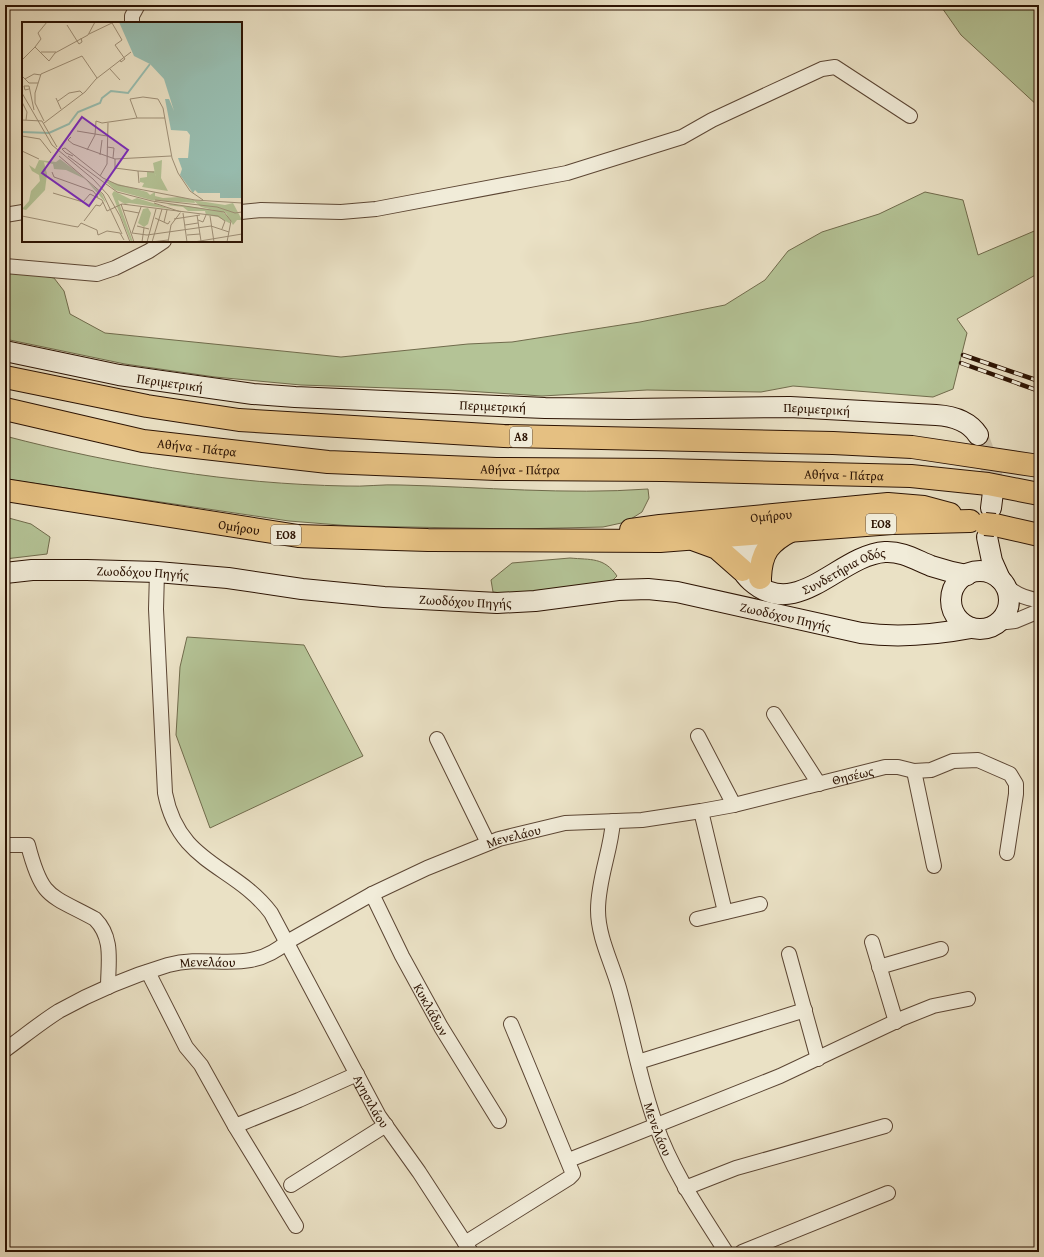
<svg xmlns="http://www.w3.org/2000/svg" width="1044" height="1257" viewBox="0 0 1044 1257" font-family="'Gentium Book Plus',serif">
<style>
.green{fill:#b4c396;stroke:#706b4c}
.lines{fill:none;stroke-linecap:round;stroke-linejoin:round}
.secondary-tunnel{stroke:#cec2a8;stroke-width:20;stroke-dasharray:20 10;stroke-linecap:butt}
.street-casing{stroke:#5c4634;stroke-width:16}
.secondary-casing{stroke:#2c1303;stroke-width:22}
.primary-casing{stroke:#2c1303;stroke-width:24}
.highway-casing{stroke:#2c1303;stroke-width:24}
.street{stroke:#f1ecd9;stroke-width:14}
.secondary{stroke:#f1ecd9;stroke-width:20}
.primary{stroke:#e5c082;stroke-width:22}
.highway{stroke:#e5c082;stroke-width:22}
.rail-casing{stroke:#2c1303;stroke-width:4.5}
.rail{stroke:#f1ecd9;stroke-width:3;stroke-dasharray:9;stroke-linecap:butt}
.primary-bridge-casing{stroke:#2c1303;stroke-width:24;stroke-linecap:butt}
.primary-bridge{stroke:#e5c082;stroke-width:22}
.labels{text-anchor:middle;stroke-width:3.5;stroke-linejoin:round;paint-order:stroke}
.shield{fill:#f1ecd9;stroke:#675443;stroke-width:1}
.shield-label{font-size:12px;font-weight:bold;fill:#2c1303}
.street-label{font-size:13px;fill:#2c1303;stroke:#f1ecd9}
.inset-river{fill:none;stroke:#98beb1;stroke-width:2}
.inset-road{fill:none;stroke:#9e8f77;stroke-width:1}
.view{fill:#7b2cbf;fill-opacity:0.15;stroke:#7b2cbf;stroke-width:2}
.inset-edge{fill:none;stroke:#2c1303;stroke-width:2}
</style>
<rect width="100%" height="100%" fill="#eae1c5"/>
<filter id="stains"><feTurbulence type="fractalNoise" baseFrequency=".005" numOctaves="4"/><feColorMatrix values="0 0 0 0 .2 0 0 0 0 .09 0 0 0 0 .02 0 0 0 .5 -.17"/></filter>
<radialGradient id="worn" r=".72"><stop offset=".6" stop-color="#630" stop-opacity="0"/><stop offset="1" stop-color="#630" stop-opacity=".3"/></radialGradient>
<g class="green">
<polygon points="940,5 1039,5 1039,107 961,35"/>
<polygon points="925,192 963,200 978,255 1039,229 1039,273 957,319 967,333 953,389 933,397 793,386 761,392 647,390 542,396 451,390 301,385 215,377 125,364 5,339 5,269 54,278 64,291 70,314 105,333 341,357 468,344 512,342 640,322 725,305 765,280 788,251 822,232 879,214"/>
<path d="M5 436C116 465 231 484 346 486 364 487 382 484 401 485 483 487 566 495 648 489L649 498 642 512 626 522 603 527 517 529 352 526 289 521 5 479Z"/>
<polygon points="5,517 31,524 50,537 47,554 5,559"/>
<path d="M570 558C591 560 604 557 617 576L610 583 520 595 493 592 491 580 512 563Z"/>
<polygon points="187,637 304,645 363,756 210,828 176,735 180,667"/>
</g>
<g class="lines">
<polyline class="secondary-tunnel" points="978,435 992,472 993,492"/>
<g class="street-casing">
<g id="street">
<polyline points="132,23 132,16 138,5"/>
<polyline points="241,212 261,210 341,212 376,209 567,173 682,137 712,120 822,69 835,67 910,116"/>
<polyline points="5,215 23,212"/>
<polyline points="5,266 97,274 115,268 149,251 164,241"/>
<path id="s1" d="M157 572 156 609 165 793C179 865 234 864 271 913L379 1116 419 1172 471 1252"/>
<path d="M1005 585C1015 594 1025 599 1039 600"/>
<polyline points="998,623 1015,621 1039,611"/>
<polyline points="774,714 819,784"/>
<polyline points="698,736 734,805"/>
<polyline points="437,739 488,843"/>
<polyline points="914,771 934,866"/>
<polyline points="701,811 725,912"/>
<path id="s2" d="M613 821C611 851 598 879 598 910 598 937 612 963 619 988 632 1034 640 1081 656 1125 672 1171 700 1211 726 1252"/>
<path d="M5 845H28C42 899 49 894 95 919 114 938 108 963 108 987"/>
<path id="s3" d="M372 894 402 956 441 1027 499 1121"/>
<polyline points="697,919 760,904"/>
<polyline points="872,942 896,1022"/>
<polyline points="789,954 818,1059"/>
<polyline points="879,967 941,949"/>
<polyline points="148,972 186,1047 201,1065 235,1126 299,1100 357,1074"/>
<path id="s4" d="M5 1050C23 1037 40 1023 59 1011 93 992 131 976 168 965 212 953 248 976 287 942L372 894 427 868 499 839 565 823 642 820 701 811 734 805 885 767H898L914 771 931 770 953 761 978 760 1010 774 1016 784V794L1007 853"/>
<polyline points="638,1062 805,1010"/>
<polyline points="235,1126 296,1226"/>
<polyline points="569,1160 780,1076 903,1018 933,1006 968,999"/>
<polyline points="291,1185 386,1125"/>
<polyline points="685,1188 736,1168 885,1126"/>
<polyline points="465,1243 569,1178 573,1174 511,1024"/>
<polyline points="742,1252 888,1193"/>
</g>
</g>
<g class="secondary-casing">
<g id="secondary">
<path id="s5" d="M5 351 119 375 253 394 295 397 545 408 629 409 790 407 936 415C952 416 969 421 978 435"/>
<polyline points="991,508 993,492"/>
<polyline points="751,518 753,556 761,581"/>
<path id="s6" d="M739 519C735 542 732 564 751 581 797 622 839 555 885 552 902 551 916 560 931 566 943 570 955 573 967 575"/>
<polyline points="987,537 992,561 1000,579"/>
<circle cx="980" cy="600" r="29"/>
<path id="s7" d="M5 573 32 570H87L157 572 228 578 302 589 384 597 497 603 535 601 618 590 648 589 677 592 861 633C898 638 934 635 971 628"/>
</g>
</g>
<g class="primary-casing">
<g id="primary">
<path id="s8" d="M5 490 298 536 428 540 660 541 892 523 970 521"/>
<polyline points="995,525 1039,535"/>
<path id="s9" d="M631 530 660 526 888 504 924 507 950 514"/>
<polyline points="695,540 717,548 742,570"/>
<path d="M760 578C761 552 769 542 792 530"/>
</g>
</g>
<g class="highway-casing">
<g id="highway">
<polyline points="5,377 147,406 239,420 504,436 833,443 912,447 1039,466"/>
<path id="s10" d="M5 409 143 441 328 462 496 469 663 470 911 476 988 484 1039 494"/>
</g>
</g>
<use href="#street" class="street"/>
<use href="#secondary" class="secondary"/>
<use href="#primary" class="primary"/>
<use href="#highway" class="highway"/>
<g class="rail-casing">
<g id="rail">
<polyline points="963,355 1039,381"/>
<polyline points="961,363 1039,391"/>
</g>
</g>
<use href="#rail" class="rail"/>
<g class="primary-bridge-casing">
<polyline id="primary-bridge" points="985,524 995,525"/>
</g>
<use href="#primary-bridge" class="primary-bridge"/>
</g>
<g class="labels">
<g class="shield">
<rect x="510" y="427" width="22" height="20" rx="3"/>
<rect x="866" y="514" width="30" height="20" rx="3"/>
<rect x="271" y="525" width="30" height="20" rx="3"/>
</g>
<g class="shield-label">
<text x="521" y="441">Α8</text>
<text x="881" y="528">ΕΟ8</text>
<text x="286" y="539">ΕΟ8</text>
</g>
<g class="street-label">
<text dy="5" stroke="none"><textPath href="#s5" startOffset="168">Περιμετρική</textPath></text>
<text dy="5" stroke="none"><textPath href="#s5" startOffset="492">Περιμετρική</textPath></text>
<text dy="5" stroke="none"><textPath href="#s5" startOffset="816">Περιμετρική</textPath></text>
<text dy="5" stroke="none"><textPath href="#s10" startOffset="196">Αθήνα - Πάτρα</textPath></text>
<text dy="5" stroke="none"><textPath href="#s10" startOffset="520">Αθήνα - Πάτρα</textPath></text>
<text dy="5" stroke="none"><textPath href="#s10" startOffset="844">Αθήνα - Πάτρα</textPath></text>
<text dy="5" stroke="none"><textPath href="#s9" startOffset="141">Ομήρου</textPath></text>
<text dy="5" stroke="none"><textPath href="#s8" startOffset="237">Ομήρου</textPath></text>
<text dy="5" stroke="none"><textPath href="#s7" startOffset="138">Ζωοδόχου Πηγής</textPath></text>
<text dy="5" stroke="none"><textPath href="#s6" startOffset="168">Συνδετήρια Οδός</textPath></text>
<text dy="5" stroke="none"><textPath href="#s7" startOffset="462">Ζωοδόχου Πηγής</textPath></text>
<text dy="5" stroke="none"><textPath href="#s7" startOffset="786">Ζωοδόχου Πηγής</textPath></text>
<text dy="5" stroke="none"><textPath href="#s4" startOffset="906">Θησέως</textPath></text>
<text dy="5" stroke="none"><textPath href="#s4" startOffset="560">Μενελάου</textPath></text>
<text dy="5" stroke="none"><textPath href="#s4" startOffset="225">Μενελάου</textPath></text>
<text dy="5" stroke="none"><textPath href="#s3" startOffset="130">Κυκλάδων</textPath></text>
<text dy="5" stroke="none"><textPath href="#s1" startOffset="599">Αγησιλάου</textPath></text>
<text dy="5" stroke="none"><textPath href="#s2" startOffset="318">Μενελάου</textPath></text>
</g>
</g>
<g transform="translate(22 22)">
<rect width="220" height="220" fill="#eae1c5"/>
<path d="M38 137 50 146 80 172 84 181 63 157 44 148 32 147 31 142 22 140 25 152 23 168 4 188 0 187 7 179 9 169 18 159 17 153 10 149 7 143 13 147 17 138 34 140ZM134 149 133 153 139 156 146 169 120 165 122 161 118 160V156L125 155V150ZM82 158 125 170 128 173 133 170V174L141 176 158 175 172 178 173 181 129 178 93 168ZM92 169 110 178 115 176 149 187 107 181 103 182 96 178 111 220H109L90 172ZM149 182 199 189 207 195 209 202 196 195 184 193 183 189H166L161 185 145 183ZM121 187 126 186 129 191 126 202 122 205 116 201Z" fill="#b4c396"/>
<path d="M140 138 139 156 134 157 131 141ZM171 178 203 183 211 181 220 198H215L211 203 204 191 179 185Z" fill="#b4c396"/>
<path d="M97 0H220V176H198V171H176L173 168 171 171 158 153 160 147 156 136H166L168 113 165 109 149 108 143 77H147L152 89 142 57 128 42 112 34Z" fill="#98beb1"/>
<path class="inset-river" d="M0 110 27 111 47 102 56 90 78 81 80 76 89 69 106 71 128 42"/>
<path class="inset-road" d="M90 1 100 18 93 23 103 37 99 40 98 38M45 3 57 22 60 20 59 16M67 12 92 0M13 25 19 17 16 11 25 0M19 30H34M0 38 13 25 27 39 33 31 66 13 73 0M88 47 98 58M0 54 7 61H16M3 57 12 52 19 53M7 67 3 68 2 64H7L12 88M0 71 30 123 71 157 86 173 98 194 108 220M34 76 39 87M36 79 47 71 58 69 61 72M0 80 5 90 4 98M115 96 108 77 121 75 136 77 141 86 150 136 156 151 168 169 181 178M0 98 20 99 35 125M22 99 13 81V71L19 52 60 34 75 56M22 101 63 70 74 57 109 30M55 109 85 114M0 114 18 117 29 131M49 115 46 118 51 122 93 137 149 134M85 125 92 126 91 136M43 126 81 156 96 163 173 178 220 181M43 126 40 127 44 131 51 134M65 128 73 113 74 99 80 101 115 96H143M0 129 17 137M78 133 80 118M37 134 81 172 100 212M46 134 95 170 130 179 202 190 209 199 205 220M93 137V146L116 149 117 161M116 149 132 150M30 150 32 155 71 169 76 175M78 154 85 142 86 101M31 171 61 180 68 172 80 178 85 189 100 182 196 194 203 199 200 207M133 178 195 185 213 191 220 190M132 181 159 190M99 182 112 220M119 185 110 211 125 213 189 204 207 210M101 188 117 191M161 191 165 220M175 193 179 219M0 194 50 204 56 205 59 201 75 208 76 213 85 209 98 211 102 218M188 194 192 220M133 196 146 202 148 199M152 197 178 193M176 198 181 200 184 193M62 199 74 183 78 184 81 180M142 200 145 188M163 203 176 201M115 204 127 207M165 213 178 212M120 220 122 206M125 220 134 187M129 220 146 218M130 220 140 187M146 220 149 203 158 191M172 220 220 212"/>
<path class="view" d="M60 95 106 128 67 184 20 151Z"/>
<rect width="220" height="220" class="inset-edge"/>
</g>
<rect width="1044" height="1257" fill="none" stroke="#eae1c5" stroke-width="20"/>
<rect x="6" y="6" width="1032" height="1245" fill="none" stroke="#2c1303" stroke-width="2"/>
<rect x="10" y="10" width="1024" height="1237" fill="none" stroke="#2c1303"/>
<rect width="100%" height="100%" filter="url(#stains)"/>
<rect width="100%" height="100%" fill="url(#worn)"/>
</svg>
